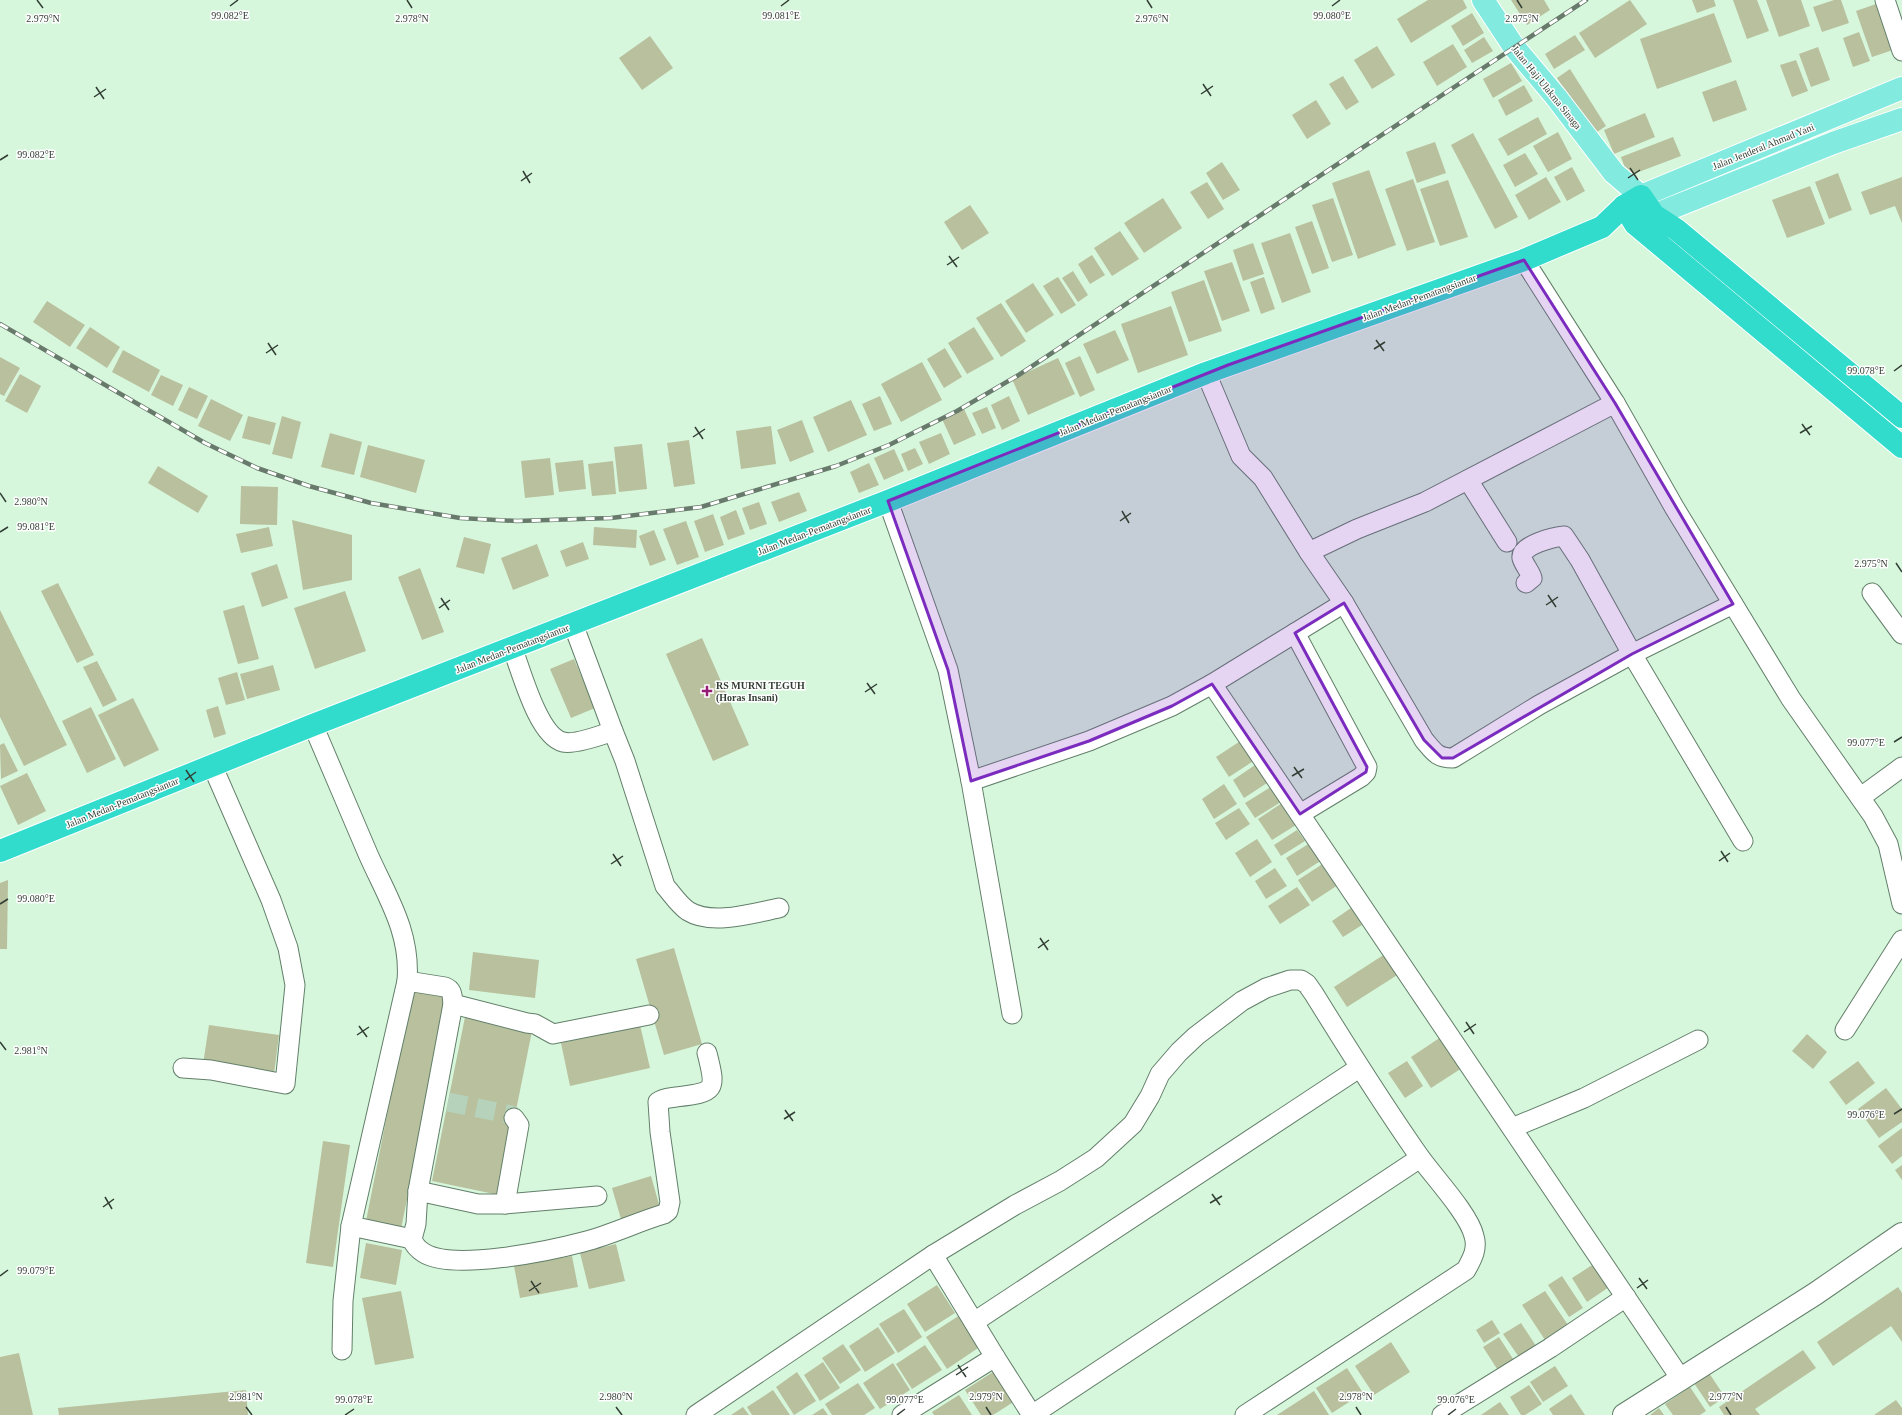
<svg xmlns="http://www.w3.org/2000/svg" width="1902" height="1415" viewBox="0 0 1902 1415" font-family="'Times New Roman',serif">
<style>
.building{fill:#b8c09d}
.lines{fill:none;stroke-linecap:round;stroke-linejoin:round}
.street-tunnel{stroke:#b6d2bb;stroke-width:19;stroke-dasharray:19 10;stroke-linecap:butt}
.street-casing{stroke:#627f69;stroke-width:21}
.secondary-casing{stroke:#627f69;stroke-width:24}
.primary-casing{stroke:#fff;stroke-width:24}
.highway-casing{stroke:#fff;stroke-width:24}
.street{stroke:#fff;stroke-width:19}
.secondary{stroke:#fff;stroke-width:22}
.primary{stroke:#83eae0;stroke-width:22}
.highway{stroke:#31dccc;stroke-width:22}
.rail-casing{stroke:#687a6b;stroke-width:4.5}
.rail{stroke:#fff;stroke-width:3;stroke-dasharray:9;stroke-linecap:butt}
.marked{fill:#7b2cbf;fill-opacity:0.2;stroke:#7b2cbf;stroke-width:3;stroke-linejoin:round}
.ticks{fill:none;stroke:#323e34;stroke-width:1.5}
.poi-dot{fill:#961b75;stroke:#fff;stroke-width:1.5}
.labels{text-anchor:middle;stroke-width:3;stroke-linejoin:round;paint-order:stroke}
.street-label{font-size:10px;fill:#323e34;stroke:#fff}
.poi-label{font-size:10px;font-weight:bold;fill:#323e34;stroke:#fff;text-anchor:start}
.ticks-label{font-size:10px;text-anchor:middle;fill:#323e34;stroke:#fff;stroke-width:3;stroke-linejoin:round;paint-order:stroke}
</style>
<rect width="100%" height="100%" fill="#d7f7dd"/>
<g class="building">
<polygon points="1428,0 1463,0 1467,8 1411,43 1397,19"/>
<polygon points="1511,0 1544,0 1550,10 1527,25"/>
<polygon points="1630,0 1647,24 1595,58 1579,33"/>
<polygon points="1692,0 1714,0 1716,6 1697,13"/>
<polygon points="1733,0 1757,0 1769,31 1747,39"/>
<polygon points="1766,0 1801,0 1810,26 1779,37"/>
<polygon points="1834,0 1841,0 1849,23 1822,32 1813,7"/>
<polygon points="1876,4 1893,50 1872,57 1856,11"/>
<polygon points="1472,13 1484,33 1463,46 1451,26"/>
<polygon points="1714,13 1732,62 1657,89 1640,39"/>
<polygon points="1859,32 1870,61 1853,67 1843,38"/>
<polygon points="1575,35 1585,50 1554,69 1545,54"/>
<polygon points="650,36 673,68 642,90 619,58"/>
<polygon points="1484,37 1493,51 1472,63 1464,50"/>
<polygon points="1453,44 1467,67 1437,86 1423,62"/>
<polygon points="1377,46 1395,75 1372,89 1354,60"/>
<polygon points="1818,47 1830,80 1811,87 1799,54"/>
<polygon points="1796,60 1808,91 1792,97 1780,65"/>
<polygon points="1511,63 1522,81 1493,98 1483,79"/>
<polygon points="1570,69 1606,126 1594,134 1557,78"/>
<polygon points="1343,76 1359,102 1346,110 1329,84"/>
<polygon points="1736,80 1747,110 1713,122 1702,92"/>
<polygon points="1524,85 1533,101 1506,116 1498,100"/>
<polygon points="1316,100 1331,124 1307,139 1292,115"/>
<polygon points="1645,113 1655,137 1614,154 1604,130"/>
<polygon points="1538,117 1547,134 1508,156 1498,139"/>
<polygon points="1558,132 1572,159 1548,172 1533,146"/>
<polygon points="1473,133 1518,217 1495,229 1451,145"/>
<polygon points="1673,137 1681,156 1628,176 1621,157"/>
<polygon points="1435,142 1446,173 1417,183 1406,152"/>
<polygon points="1525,153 1538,174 1515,187 1503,165"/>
<polygon points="1222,162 1240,190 1223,200 1206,173"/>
<polygon points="1572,167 1585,191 1567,201 1554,177"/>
<polygon points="1369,170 1396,245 1358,259 1332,183"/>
<polygon points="1838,173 1852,210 1829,219 1815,182"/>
<polygon points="1546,177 1561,202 1529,220 1515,195"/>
<polygon points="1902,177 1902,223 1895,206 1870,215 1861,192"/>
<polygon points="1413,179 1435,242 1407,251 1385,189"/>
<polygon points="1448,180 1468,237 1440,246 1420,189"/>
<polygon points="1207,182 1224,209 1208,219 1190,192"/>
<polygon points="1810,186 1825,224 1787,238 1772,200"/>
<polygon points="1163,198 1182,228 1144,253 1124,223"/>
<polygon points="1333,198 1353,255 1332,262 1312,205"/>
<polygon points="970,205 989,233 962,250 944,222"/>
<polygon points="1312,221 1329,268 1312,274 1295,227"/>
<polygon points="1120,231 1139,259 1112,276 1094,248"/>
<polygon points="1290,233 1311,292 1282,303 1261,243"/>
<polygon points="1253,243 1264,274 1243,281 1233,250"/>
<polygon points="1092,255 1105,275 1090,284 1078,264"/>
<polygon points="1232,262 1250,311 1222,321 1204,271"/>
<polygon points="1073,271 1088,295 1078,302 1062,278"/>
<polygon points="1058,277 1076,305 1061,314 1043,286"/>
<polygon points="1264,277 1275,309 1261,314 1250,282"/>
<polygon points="1204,280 1222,331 1189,342 1171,292"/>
<polygon points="1033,283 1054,315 1026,333 1005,301"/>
<polygon points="47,301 85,325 70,347 33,322"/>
<polygon points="1001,303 1026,341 1001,357 976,318"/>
<polygon points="1171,306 1188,355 1138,373 1121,324"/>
<polygon points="90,327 120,347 107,368 76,348"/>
<polygon points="974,327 994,359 967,374 948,343"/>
<polygon points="1115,330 1129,360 1097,374 1083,344"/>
<polygon points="945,348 962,377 944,388 927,359"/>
<polygon points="123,350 160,370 149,392 112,372"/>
<polygon points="1080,356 1095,390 1080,397 1065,363"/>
<polygon points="0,357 20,368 4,396 0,394"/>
<polygon points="1058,358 1075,394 1028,415 1012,379"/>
<polygon points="922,362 942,400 901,422 881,384"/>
<polygon points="20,374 41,386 27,413 5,401"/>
<polygon points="161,375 183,385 173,406 151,395"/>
<polygon points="189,387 208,396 197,419 178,410"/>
<polygon points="880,396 892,424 874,431 862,404"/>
<polygon points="1009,396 1020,421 1002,430 991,405"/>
<polygon points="211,399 243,415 230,441 198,426"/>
<polygon points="851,400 867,435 828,452 813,417"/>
<polygon points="987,407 996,428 982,434 972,413"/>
<polygon points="964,409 976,435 954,445 942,419"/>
<polygon points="248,416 276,423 270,445 242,438"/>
<polygon points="282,416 301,422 292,459 272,454"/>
<polygon points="802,420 814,452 790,462 777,430"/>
<polygon points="771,426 776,464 741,469 736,431"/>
<polygon points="330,433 362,442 354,475 321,467"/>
<polygon points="941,433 950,454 929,464 919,442"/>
<polygon points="689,440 695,484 674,487 667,443"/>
<polygon points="642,444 647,489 619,492 614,447"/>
<polygon points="368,445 425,460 416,493 360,477"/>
<polygon points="915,448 923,464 908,471 901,454"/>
<polygon points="894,449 904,471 884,480 874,458"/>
<polygon points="550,458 554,495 525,498 521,461"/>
<polygon points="583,460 586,489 559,492 555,463"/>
<polygon points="613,461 616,494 592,496 588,464"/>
<polygon points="869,463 879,485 859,493 850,472"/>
<polygon points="158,466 208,496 198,513 148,483"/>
<polygon points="241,486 278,487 277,525 240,524"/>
<polygon points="799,492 807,511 779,522 771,502"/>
<polygon points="759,502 767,524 750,530 742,508"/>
<polygon points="736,510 745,534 728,540 720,517"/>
<polygon points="713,514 724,545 705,552 694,521"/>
<polygon points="292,520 352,535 352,580 303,590"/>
<polygon points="686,521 699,557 677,565 663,529"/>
<polygon points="269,527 273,546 241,553 236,534"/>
<polygon points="594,527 637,530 636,548 593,545"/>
<polygon points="654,530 666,560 650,566 639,536"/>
<polygon points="464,537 491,544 484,574 456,567"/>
<polygon points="583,542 589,559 566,567 560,551"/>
<polygon points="537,544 549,576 513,590 501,558"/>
<polygon points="277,564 288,598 262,607 251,573"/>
<polygon points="420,568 444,632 422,640 398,577"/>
<polygon points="58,583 94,655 77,663 41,591"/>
<polygon points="345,591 366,651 315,669 294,608"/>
<polygon points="244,605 259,659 238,664 223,611"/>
<polygon points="0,610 67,745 24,766 0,717"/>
<polygon points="702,638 749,745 713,761 666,654"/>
<polygon points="574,659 595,708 571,718 550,669"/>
<polygon points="97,661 117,700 103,707 83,667"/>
<polygon points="273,665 280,690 247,699 240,674"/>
<polygon points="237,672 245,700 226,705 218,678"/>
<polygon points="133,698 159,750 124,767 98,715"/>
<polygon points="218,706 226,734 214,738 206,710"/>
<polygon points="91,707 116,759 87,773 62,721"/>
<polygon points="1245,738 1258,758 1229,777 1216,757"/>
<polygon points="4,743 18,771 1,779 0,745"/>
<polygon points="1261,761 1273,779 1244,798 1233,780"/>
<polygon points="27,773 46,811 18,825 0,786"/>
<polygon points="1224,784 1237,804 1214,819 1202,799"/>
<polygon points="1274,785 1284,800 1255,818 1245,803"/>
<polygon points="1282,803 1296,825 1272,840 1258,819"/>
<polygon points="1239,808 1250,824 1226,840 1215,823"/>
<polygon points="1297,830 1305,841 1281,856 1274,845"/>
<polygon points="1257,839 1272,862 1250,877 1235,853"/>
<polygon points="1310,843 1322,860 1297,876 1286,858"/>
<polygon points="1324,863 1338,885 1312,902 1298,880"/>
<polygon points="1275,868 1287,886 1266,899 1255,881"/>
<polygon points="8,880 7,949 0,949 0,883"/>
<polygon points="1297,887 1310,905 1280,924 1268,906"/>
<polygon points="1351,908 1362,925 1343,937 1332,921"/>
<polygon points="674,948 702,1044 664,1055 636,959"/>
<polygon points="473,952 539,960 535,998 469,990"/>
<polygon points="1388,952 1402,972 1347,1007 1334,987"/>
<polygon points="412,989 448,996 401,1229 366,1221"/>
<polygon points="465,1017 532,1031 499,1195 432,1181"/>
<polygon points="209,1025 279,1035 274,1074 203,1064"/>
<polygon points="640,1025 650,1068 570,1086 561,1043"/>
<polygon points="1807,1034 1827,1052 1813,1069 1792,1051"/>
<polygon points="1441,1037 1462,1068 1431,1088 1411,1057"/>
<polygon points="1407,1061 1423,1086 1405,1098 1388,1073"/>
<polygon points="1858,1061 1875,1083 1846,1105 1829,1082"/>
<polygon points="1886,1088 1902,1109 1902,1122 1879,1138 1858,1109"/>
<polygon points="1902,1128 1902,1156 1892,1164 1878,1146"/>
<polygon points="323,1141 350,1145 333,1267 306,1263"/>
<polygon points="1902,1165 1902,1180 1895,1170"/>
<polygon points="651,1176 660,1208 621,1219 612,1188"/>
<polygon points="366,1243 402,1250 396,1285 360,1278"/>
<polygon points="616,1244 625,1281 589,1289 580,1253"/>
<polygon points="572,1256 578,1287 520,1298 514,1266"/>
<polygon points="1597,1262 1612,1285 1587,1302 1572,1278"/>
<polygon points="1562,1276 1583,1308 1569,1317 1548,1285"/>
<polygon points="937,1285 955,1313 925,1332 907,1304"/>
<polygon points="1898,1287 1902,1293 1902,1342 1891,1326 1833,1366 1817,1342"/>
<polygon points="401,1291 414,1358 375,1365 362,1298"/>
<polygon points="1545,1291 1568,1325 1545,1340 1522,1305"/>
<polygon points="904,1309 922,1337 898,1353 879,1324"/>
<polygon points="960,1315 981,1346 947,1369 926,1337"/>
<polygon points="1492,1320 1500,1333 1484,1343 1476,1330"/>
<polygon points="1521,1323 1538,1349 1521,1360 1503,1334"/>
<polygon points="878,1327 895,1353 865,1372 849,1346"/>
<polygon points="1499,1337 1515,1362 1499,1372 1483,1347"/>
<polygon points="1391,1342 1410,1372 1374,1395 1355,1366"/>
<polygon points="843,1344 861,1370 840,1384 822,1358"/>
<polygon points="925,1345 942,1370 912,1389 896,1364"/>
<polygon points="1803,1350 1816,1368 1755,1409 1760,1415 1724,1415 1719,1407"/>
<polygon points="19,1353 33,1415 0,1415 0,1357"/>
<polygon points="823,1362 840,1388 820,1401 804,1375"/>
<polygon points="893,1363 910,1390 880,1409 863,1383"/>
<polygon points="1555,1366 1568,1386 1543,1402 1530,1382"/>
<polygon points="1347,1368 1363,1393 1332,1413 1316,1388"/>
<polygon points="996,1370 1015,1401 993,1415 981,1415 965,1390"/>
<polygon points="797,1372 816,1401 794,1415 776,1387"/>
<polygon points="1709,1373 1725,1397 1710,1407 1694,1383"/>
<polygon points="858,1383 875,1408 864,1415 832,1415 825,1404"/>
<polygon points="1529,1385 1542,1404 1525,1415 1521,1415 1510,1397"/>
<polygon points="1690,1387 1706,1411 1700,1415 1673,1415 1665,1404"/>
<polygon points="246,1390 248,1415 59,1415 58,1408"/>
<polygon points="773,1390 790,1415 752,1415 747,1407"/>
<polygon points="1314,1391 1329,1415 1277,1415"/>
<polygon points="1571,1394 1585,1415 1553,1415 1549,1409"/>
<polygon points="959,1395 972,1415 934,1415 932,1412"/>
<polygon points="1896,1400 1902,1408 1902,1415 1874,1415"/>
<polygon points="1500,1402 1509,1415 1481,1415"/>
<polygon points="743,1407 749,1415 731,1415"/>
<polygon points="823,1408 828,1415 812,1415"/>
<polygon points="1659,1408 1664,1415 1650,1415"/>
</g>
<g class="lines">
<polyline class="street-tunnel" points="448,1102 512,1115 514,1118"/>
<g class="street-casing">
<g id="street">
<polyline points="1885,0 1902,51"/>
<polyline points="1524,260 1615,403 1674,507 1791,699 1873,816 1888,844 1902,904"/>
<path d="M1206 373 1241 456 1263 478 1309 552 1344 603 1424 740C1434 752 1437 758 1453 758L1539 705 1632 654 1733 604"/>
<polyline points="1468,480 1507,542"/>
<polyline points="888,501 948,670 971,781 1012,1014"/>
<polyline points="1309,552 1357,529 1425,502 1615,403"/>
<path d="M1526 583 1532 578C1530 571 1524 565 1522 558 1520 545 1554 537 1564 536L1580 560 1632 654 1743 841"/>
<polyline points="1872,593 1902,634"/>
<polyline points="573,624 613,731"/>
<polyline points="1295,633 1367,767 1366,772 1361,777 1300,814"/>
<path d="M512 647C521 670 538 736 563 742 574 745 602 735 613 731L625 761 665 886C672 894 679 905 688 911 712 926 753 913 779 908"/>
<polyline points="1212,684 1681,1379"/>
<path d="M313 725C331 768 350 811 368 854 387 897 411 932 407 981L351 1226 343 1301 342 1350"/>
<polyline points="971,781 1089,741 1172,706 1212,684 1344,603"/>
<polyline points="1861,797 1902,767"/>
<polyline points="453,1004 527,1023 535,1024 553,1034 649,1015"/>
<polyline points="1845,1030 1902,940"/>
<polyline points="183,1068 211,1070 285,1084 295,985 288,948 271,900 212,765"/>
<polyline points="1512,1128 1584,1098 1698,1040"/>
<polyline points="418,1191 478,1204 505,1204 597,1196"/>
<polyline points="505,1204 519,1125 514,1118"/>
<path d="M351 1226 412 1239 416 1224 418 1191 453 1004C452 996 453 990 445 987L407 981"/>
<path d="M412 1239C414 1245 419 1250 424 1253 453 1271 549 1251 583 1242 611 1235 637 1222 664 1214L668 1211 670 1202 660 1132 658 1102C663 1098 669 1098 676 1097 715 1092 717 1092 707 1053"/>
<polyline points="933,1255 995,1357 1032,1415"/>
<polyline points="974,1322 1359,1068"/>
<path d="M696 1415 933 1255 1015 1205 1060 1181 1096 1158 1133 1124 1150 1096 1160 1074 1179 1052 1196 1036 1242 1001 1266 988 1290 980H1301L1307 984 1314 994C1348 1049 1382 1103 1419 1156 1433 1176 1469 1214 1474 1236 1478 1249 1472 1259 1466 1270L1245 1415"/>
<polyline points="902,1415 995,1357"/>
<polyline points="1032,1415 1420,1158"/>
<polyline points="1442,1415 1550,1348 1626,1297"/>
</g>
</g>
<g class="secondary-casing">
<polyline id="secondary" points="1624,1415 1815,1294 1902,1234"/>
</g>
<g class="primary-casing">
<g id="primary">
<polyline points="1483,0 1514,47 1556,97 1614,173 1641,196 1902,88"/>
<polyline points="1654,215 1833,143 1902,119"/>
</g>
</g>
<g class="highway-casing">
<g id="highway">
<polyline points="1624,206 1635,224 1902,447"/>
<polyline points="0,851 313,725 888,501 1206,373 1524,260 1602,227 1624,206 1641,196 1654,215 1677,230 1902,417"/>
</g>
</g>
<use href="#street" class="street"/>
<use href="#secondary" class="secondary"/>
<use href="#primary" class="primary"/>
<use href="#highway" class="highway"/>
<g class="rail-casing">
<polyline id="rail" points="0,324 205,443 257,468 309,486 371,503 460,518 517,521 611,518 701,507 836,466 889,445 957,411 1017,376 1586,0"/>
</g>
<use href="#rail" class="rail"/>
</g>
<path class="marked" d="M1524 260 1615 403 1733 604 1632 654 1453 758H1442L1424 740 1344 603 1295 633 1367 767 1366 772 1300 814 1212 684 1172 706 1089 741 971 781 948 670 888 501 1228 365Z"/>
<path class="ticks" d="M37 0 43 8M407 0 412 8M1147 0 1152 8M1517 0 1522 8M230 6 238 0M781 6 789 0M1332 6 1340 0M1203 84 1211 96M96 87 104 99M1201 94 1213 86M94 97 106 89M0 160 8 155M1630 168 1638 180M523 171 530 183M1628 178 1640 170M521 181 532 173M949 256 957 267M947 265 959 257M1376 340 1384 351M268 343 276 355M1374 349 1385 342M266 353 278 345M1894 371 1902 365M1802 424 1810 435M695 427 703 439M1800 433 1812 426M693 437 705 429M0 493 6 502M1122 511 1129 523M1120 521 1131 513M0 532 8 527M1896 563 1902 572M1548 595 1556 607M441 598 449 610M1546 605 1558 597M439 608 450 600M867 683 875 694M865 692 877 684M1894 742 1902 737M1294 767 1302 778M186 770 194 782M1292 776 1304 769M185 780 196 772M1721 851 1728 862M613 854 621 866M1719 861 1730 853M611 864 623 856M0 904 8 899M1040 938 1048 950M1038 948 1049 940M1466 1022 1474 1034M359 1026 367 1037M1464 1032 1476 1024M357 1035 369 1027M0 1042 6 1050M785 1110 793 1121M1894 1114 1902 1109M784 1119 795 1112M1212 1194 1220 1205M105 1197 112 1209M1210 1203 1222 1196M103 1207 114 1199M0 1276 8 1270M1639 1278 1647 1289M531 1281 539 1293M1637 1288 1648 1280M529 1291 541 1283M958 1365 966 1377M956 1375 968 1367M246 1407 252 1415M616 1407 622 1415M986 1407 991 1415M1356 1407 1361 1415M1726 1407 1731 1415M345 1415 354 1409M897 1415 905 1409M1448 1415 1456 1409"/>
<path class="poi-dot" d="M705 685h4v4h4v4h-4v4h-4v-4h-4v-4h4z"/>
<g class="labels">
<g class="street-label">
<text transform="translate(1547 87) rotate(51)" y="4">Jalan Haji Ulakma Sinaga</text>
<text transform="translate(1763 146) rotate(-22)" y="4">Jalan Jenderal Ahmad Yani</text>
<text transform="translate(1419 297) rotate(-20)" y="4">Jalan Medan-Pematangsiantar</text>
<text transform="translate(1115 410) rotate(-22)" y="4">Jalan Medan-Pematangsiantar</text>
<text transform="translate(814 530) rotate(-21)" y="4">Jalan Medan-Pematangsiantar</text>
<text transform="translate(512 648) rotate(-21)" y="4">Jalan Medan-Pematangsiantar</text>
<text transform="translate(122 802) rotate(-22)" y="4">Jalan Medan-Pematangsiantar</text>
</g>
<g class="poi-label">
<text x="716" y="689">RS MURNI TEGUH<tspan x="716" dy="12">(Horas Insani)</tspan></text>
</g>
</g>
<g class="ticks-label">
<text x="230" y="19">99.082°E</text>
<text x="781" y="19">99.081°E</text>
<text x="1332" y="19">99.080°E</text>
<text x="43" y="22">2.979°N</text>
<text x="412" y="22">2.978°N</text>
<text x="1152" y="22">2.976°N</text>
<text x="1522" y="22">2.975°N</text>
<text x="36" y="158">99.082°E</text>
<text x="1866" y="374">99.078°E</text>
<text x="31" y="505">2.980°N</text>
<text x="36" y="530">99.081°E</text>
<text x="1871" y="567">2.975°N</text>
<text x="1866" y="746">99.077°E</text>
<text x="36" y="902">99.080°E</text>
<text x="31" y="1054">2.981°N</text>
<text x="1866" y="1118">99.076°E</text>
<text x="36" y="1274">99.079°E</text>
<text x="246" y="1400">2.981°N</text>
<text x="616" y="1400">2.980°N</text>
<text x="986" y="1400">2.979°N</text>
<text x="1356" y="1400">2.978°N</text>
<text x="1726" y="1400">2.977°N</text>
<text x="354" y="1403">99.078°E</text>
<text x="905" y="1403">99.077°E</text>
<text x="1456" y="1403">99.076°E</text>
</g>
</svg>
